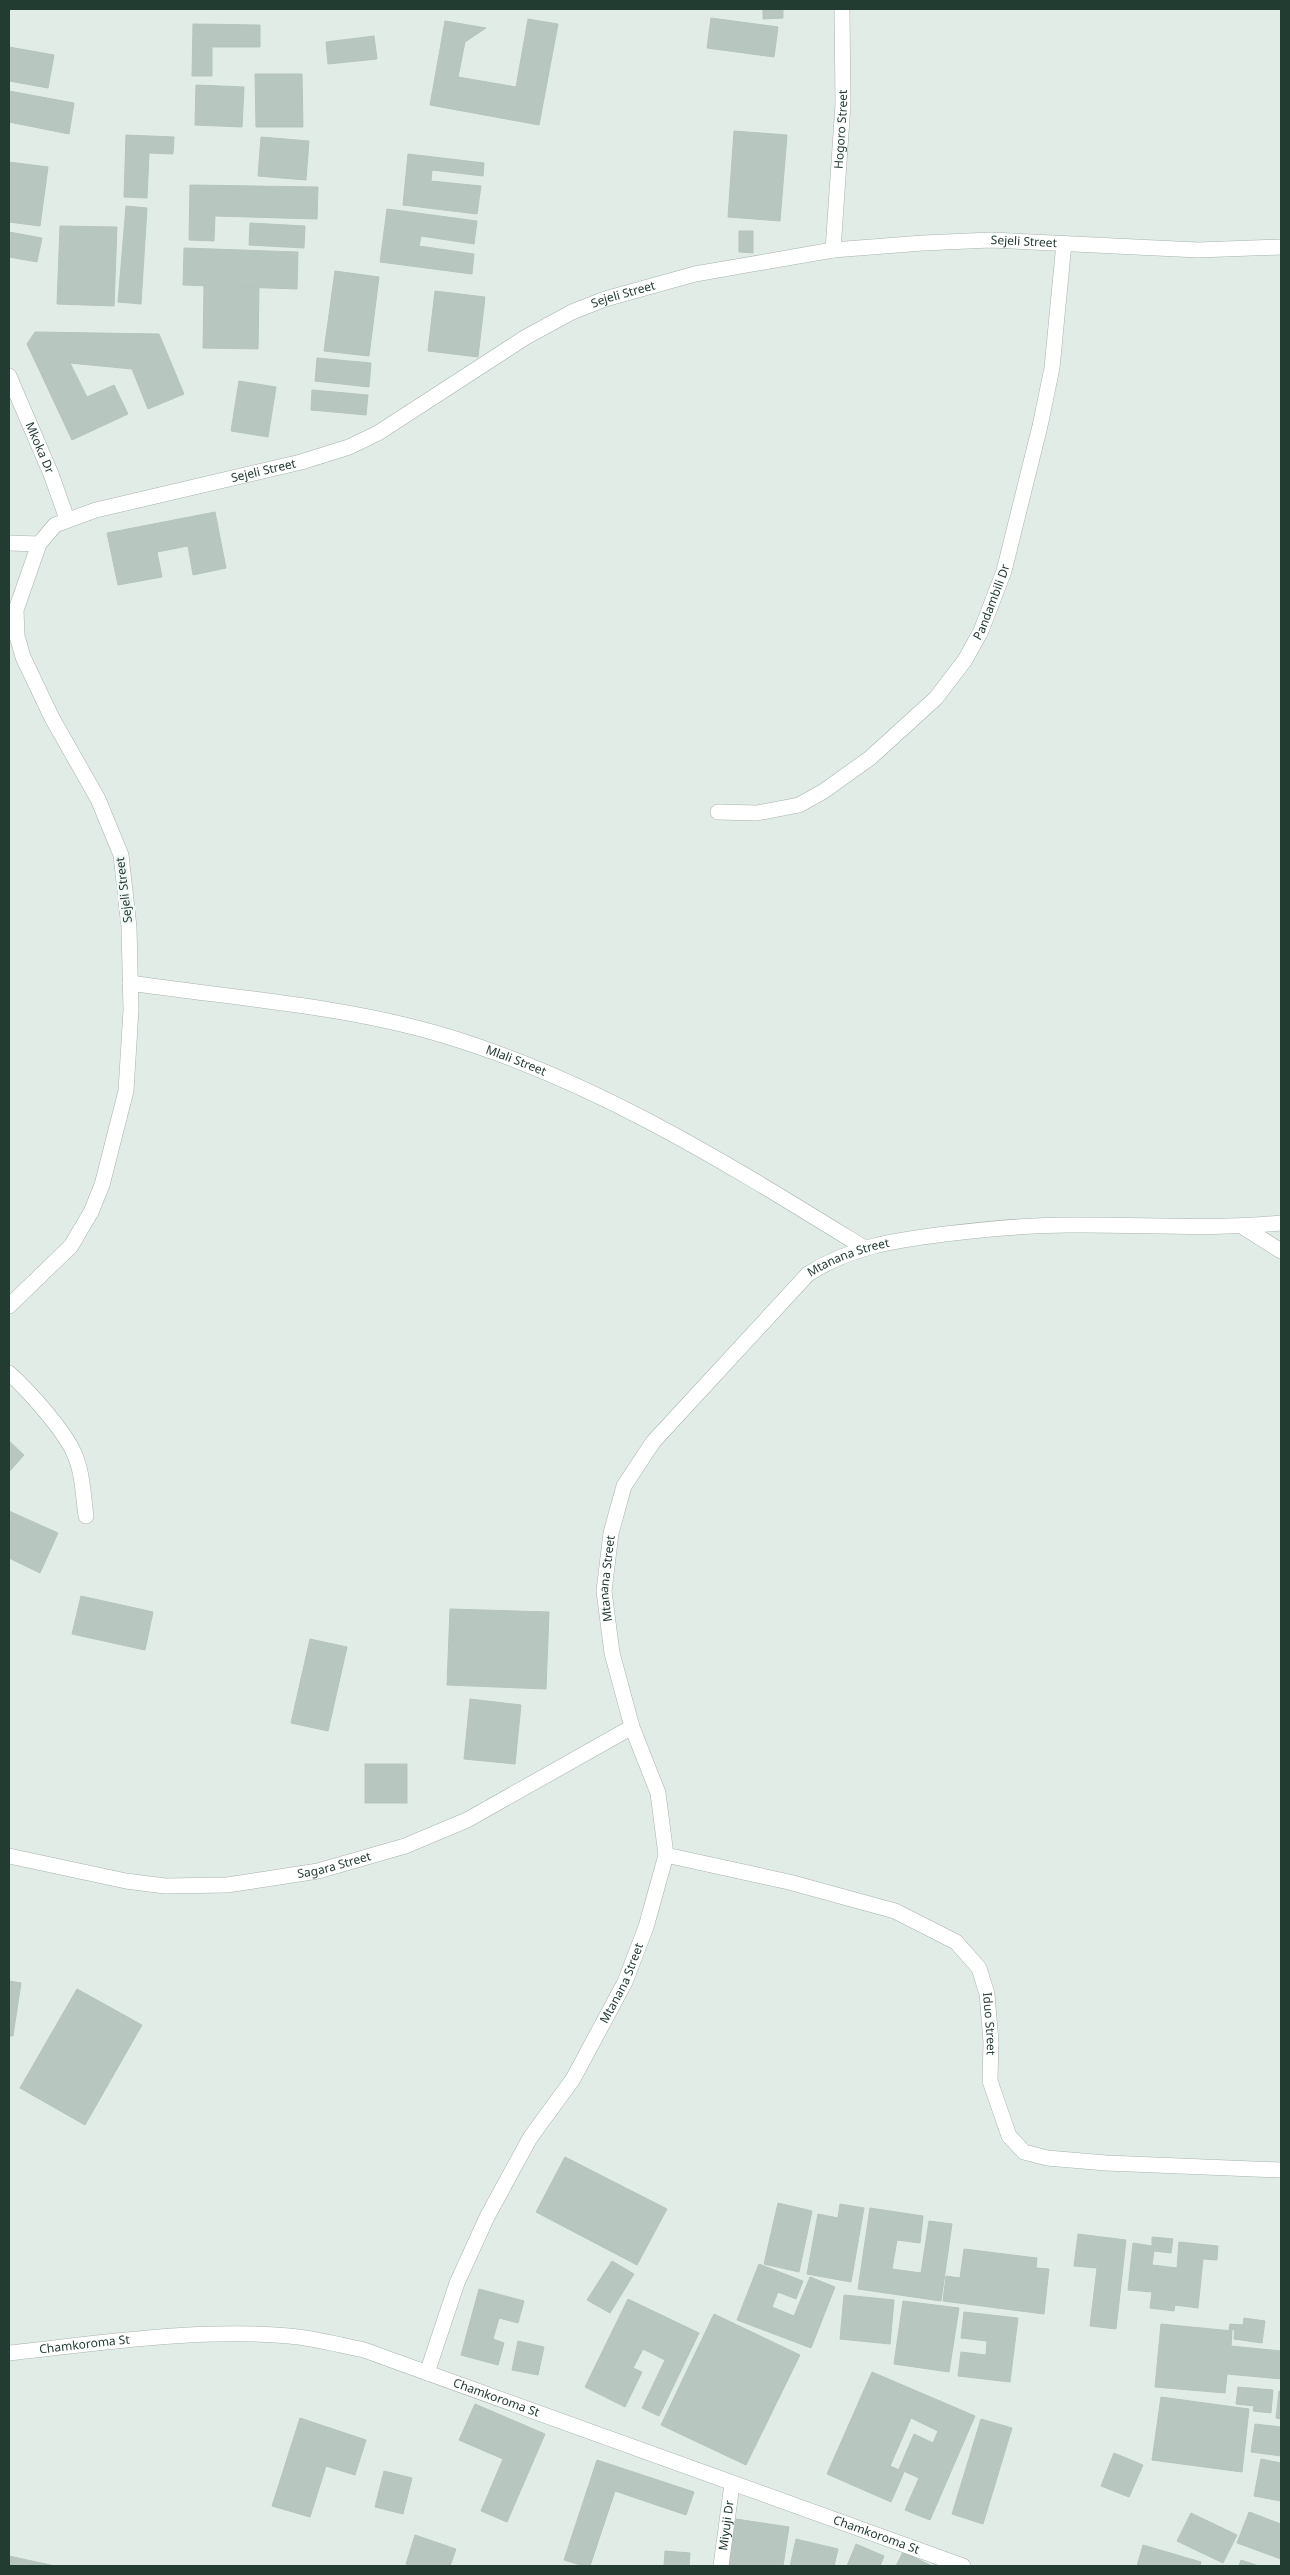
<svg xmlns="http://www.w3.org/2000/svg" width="1290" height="2575" viewBox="0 0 1290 2575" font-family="'Noto Sans',sans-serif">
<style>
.building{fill:#b7c7bf;stroke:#b5c5bc}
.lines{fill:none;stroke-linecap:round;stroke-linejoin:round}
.minor-casing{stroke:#a5b4ac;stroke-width:16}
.minor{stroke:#fff;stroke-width:15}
.labels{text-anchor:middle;stroke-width:5;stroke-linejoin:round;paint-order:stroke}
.street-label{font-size:12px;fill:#223c32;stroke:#f2f8f5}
</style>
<rect width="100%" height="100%" fill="#e2ece6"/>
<g class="building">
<polygon points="763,9 783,9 783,18 763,19"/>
<polygon points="711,18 778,27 774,57 707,48"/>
<polygon points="528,19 558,24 539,125 430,105 445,21 486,28 465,42 458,77 516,87"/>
<polygon points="193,24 260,25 260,47 212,47 212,76 192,76"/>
<polygon points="374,36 377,59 328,64 326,42"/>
<polygon points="9,47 54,55 48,88 9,81"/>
<polygon points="255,74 302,74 303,127 256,127"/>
<polygon points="196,85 244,87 242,127 195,125"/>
<polygon points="9,91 74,103 69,134 9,122"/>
<polygon points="734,131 787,135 780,221 728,217"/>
<polygon points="126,135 174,137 173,154 149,153 147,198 124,197"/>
<polygon points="261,137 309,141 306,180 258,176"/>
<polygon points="408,154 484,163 483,176 432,170 431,181 481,186 477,214 403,205"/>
<polygon points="9,162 48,167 40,226 9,222"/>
<polygon points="190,185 318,187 317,219 215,216 214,241 189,240"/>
<polygon points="126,206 147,208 141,304 118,302"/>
<polygon points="387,209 477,221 474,244 421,236 419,246 474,254 472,274 380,262"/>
<polygon points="250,223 305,226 304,248 249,245"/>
<polygon points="60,226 117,227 114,306 57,304"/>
<polygon points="739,231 753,231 753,253 739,252"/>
<polygon points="9,232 42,238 37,262 9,257"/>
<polygon points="184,248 298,252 297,289 183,285"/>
<polygon points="335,271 379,277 369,356 324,351"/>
<polygon points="204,286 259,287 258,349 203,348"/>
<polygon points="435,291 485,297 478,357 428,351"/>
<polygon points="35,332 159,334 184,394 148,409 132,369 70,363 87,397 114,385 128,414 72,440 27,344"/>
<polygon points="317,358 371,363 369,387 315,381"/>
<polygon points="239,381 276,387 268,437 231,431"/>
<polygon points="312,390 368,395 366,415 311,410"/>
<polygon points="215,512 226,568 193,575 188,546 157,552 162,577 118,585 107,533"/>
<polygon points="9,1441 24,1455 9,1472"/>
<polygon points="9,1511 58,1533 40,1573 9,1558"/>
<polygon points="81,1596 153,1612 145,1650 72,1634"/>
<polygon points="450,1609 549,1612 546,1689 447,1685"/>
<polygon points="310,1639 347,1647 328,1731 291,1723"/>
<polygon points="470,1699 521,1705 515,1764 464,1759"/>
<rect x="365" y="1764" width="42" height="39"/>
<polygon points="9,1981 21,1983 13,2036 9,2036"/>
<polygon points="77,1989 142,2025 85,2125 20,2088"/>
<polygon points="565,2157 667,2209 637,2265 536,2212"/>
<polygon points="778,2203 812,2211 799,2272 764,2264"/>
<polygon points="840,2204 864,2208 851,2282 807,2274 818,2214 838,2218"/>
<polygon points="870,2208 923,2216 920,2243 897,2240 892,2269 921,2273 929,2221 952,2224 941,2301 858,2289"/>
<polygon points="1078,2234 1126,2240 1116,2329 1090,2326 1097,2268 1074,2266"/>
<polygon points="1152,2237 1173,2239 1171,2253 1154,2251 1152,2265 1177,2268 1179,2242 1218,2246 1217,2260 1203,2259 1198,2308 1175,2305 1174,2311 1150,2308 1152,2292 1128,2290 1133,2243 1152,2246"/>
<polygon points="964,2249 1037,2258 1036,2268 1049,2269 1044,2314 943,2301 946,2276 960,2278"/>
<polygon points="612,2261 634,2274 610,2313 587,2300"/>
<polygon points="759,2264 803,2281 796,2299 778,2292 772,2307 794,2316 810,2277 835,2287 811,2348 737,2320"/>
<polygon points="479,2289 524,2301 518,2323 499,2318 493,2339 504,2343 498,2365 461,2355"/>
<polygon points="844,2295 894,2300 890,2344 840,2339"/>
<polygon points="628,2299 699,2333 659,2416 642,2408 665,2360 643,2349 633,2368 642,2372 625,2407 585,2387"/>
<polygon points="903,2301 959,2308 949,2372 894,2364"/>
<polygon points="964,2312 1018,2318 1010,2382 958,2376 961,2352 986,2355 987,2341 961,2338"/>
<polygon points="714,2314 800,2355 746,2465 661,2425"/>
<polygon points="1244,2318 1265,2321 1262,2343 1234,2339 1235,2330 1229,2330 1230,2324 1243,2325"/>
<polygon points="1161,2324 1232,2331 1231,2346 1281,2351 1281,2379 1227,2374 1225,2393 1155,2387"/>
<polygon points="518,2341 544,2347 538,2375 512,2370"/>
<polygon points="872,2372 975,2416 930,2520 905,2510 919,2478 899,2469 914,2434 933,2443 938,2431 911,2418 890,2466 904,2472 891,2502 827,2474"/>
<polygon points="1238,2387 1273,2390 1271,2413 1253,2411 1254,2406 1236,2404"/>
<polygon points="1279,2391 1281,2391 1281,2419 1276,2418"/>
<polygon points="1161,2397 1249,2409 1242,2472 1152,2460"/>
<polygon points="475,2404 545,2434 507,2522 481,2511 503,2459 459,2440"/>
<polygon points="300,2418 366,2440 355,2475 326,2466 310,2517 272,2506"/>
<polygon points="981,2419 1012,2428 983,2524 952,2514"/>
<polygon points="1255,2424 1281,2427 1281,2456 1251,2452"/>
<polygon points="1114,2453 1143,2465 1129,2497 1101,2486"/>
<polygon points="1261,2459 1281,2463 1281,2501 1254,2496"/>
<polygon points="597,2460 694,2492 686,2515 615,2491 590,2566 584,2566 564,2560"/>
<polygon points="384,2471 412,2478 403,2514 375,2507"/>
<polygon points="1249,2512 1281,2524 1281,2559 1237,2543"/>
<polygon points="1191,2513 1237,2535 1223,2563 1177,2541"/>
<polygon points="736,2519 789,2527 783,2566 729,2566"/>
<polygon points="415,2535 456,2549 450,2566 412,2566 406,2564"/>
<polygon points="796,2539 838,2549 834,2566 790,2566"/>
<polygon points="856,2544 884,2556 880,2566 847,2566"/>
<polygon points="1143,2545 1201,2562 1200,2566 1137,2566"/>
<polygon points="665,2551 690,2553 689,2566 664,2566"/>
<polygon points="903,2552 932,2566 896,2566"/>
<polygon points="9,2556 55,2566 9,2566"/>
<polygon points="1241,2560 1259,2566 1239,2566"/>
</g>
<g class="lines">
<g class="minor-casing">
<g id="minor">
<path id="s1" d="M833 250 843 104 842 9"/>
<path id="s2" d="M9 376 51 474 67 519"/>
<polyline points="9,543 39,544"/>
<path id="s3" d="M718 812 757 813 799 805 824 791 870 758 936 698 965 660 981 631 1004 571 1040 426 1052 368 1064 243"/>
<path id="s4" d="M130 983C232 998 339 1005 439 1034 593 1079 728 1164 863 1247"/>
<polyline points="1243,1227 1281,1251"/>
<path id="s5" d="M9 1306 71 1246 91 1212 102 1185 126 1091 131 1010 129 927 121 855 98 799 52 718 23 657 17 636 16 610 39 544 55 525 96 510 301 462 349 447 378 433 526 337 572 312 605 299 695 274 833 250 923 243 991 240 1198 250 1281 247"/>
<path d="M9 1373C28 1390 64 1430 74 1453 83 1473 83 1495 86 1516"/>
<path id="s6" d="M666 1855 789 1882 895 1911 956 1942 979 1968 987 1994 991 2042 990 2081 1009 2136 1024 2152 1047 2158 1106 2163 1281 2170"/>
<path id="s7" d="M9 1856 126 1881 165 1886 227 1885 318 1871 405 1846 467 1820 632 1727"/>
<path id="s8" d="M9 2353C101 2343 196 2328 289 2336 314 2338 339 2345 364 2350L963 2566"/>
<path id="s9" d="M427 2373 457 2283 487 2217 530 2138 573 2079 625 1982 646 1927 666 1855 658 1793 632 1727 612 1653 604 1591 611 1533 624 1486 653 1442 808 1274C850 1247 896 1240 945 1234 986 1229 1028 1225 1069 1225 1140 1224 1211 1230 1281 1223"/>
<path id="s10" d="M721 2566 732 2484"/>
</g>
</g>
<use href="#minor" class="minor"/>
</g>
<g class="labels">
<g class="street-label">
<text dy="4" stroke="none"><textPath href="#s1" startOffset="121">Hogoro Street</textPath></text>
<text dy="4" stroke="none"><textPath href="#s5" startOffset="1878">Sejeli Street</textPath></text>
<text dy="4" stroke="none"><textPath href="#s5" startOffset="1472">Sejeli Street</textPath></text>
<text dy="4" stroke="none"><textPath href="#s2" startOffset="78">Mkoka Dr</textPath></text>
<text dy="4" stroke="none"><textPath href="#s5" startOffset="1068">Sejeli Street</textPath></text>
<text dy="4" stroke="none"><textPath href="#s3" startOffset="368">Pandambili Dr</textPath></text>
<text transform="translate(124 890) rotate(-97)" y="4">Sejeli Street</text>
<text dy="4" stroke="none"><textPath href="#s4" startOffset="395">Mlali Street</textPath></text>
<text dy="4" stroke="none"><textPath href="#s9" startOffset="1279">Mtanana Street</textPath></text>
<text dy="4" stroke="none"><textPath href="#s9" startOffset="859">Mtanana Street</textPath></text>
<text dy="4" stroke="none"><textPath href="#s7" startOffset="330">Sagara Street</textPath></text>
<text dy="4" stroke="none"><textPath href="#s9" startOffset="438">Mtanana Street</textPath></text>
<text dy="4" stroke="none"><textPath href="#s6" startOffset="396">Iduo Street</textPath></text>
<text dy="4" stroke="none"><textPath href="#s8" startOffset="76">Chamkoroma St</textPath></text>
<text dy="4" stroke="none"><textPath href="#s8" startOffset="498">Chamkoroma St</textPath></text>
<text dy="4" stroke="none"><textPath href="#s10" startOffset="41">Miyuji Dr</textPath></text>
<text dy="4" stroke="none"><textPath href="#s8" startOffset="902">Chamkoroma St</textPath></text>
</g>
</g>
<rect width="1290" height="2575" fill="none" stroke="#223c32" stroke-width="20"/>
</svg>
